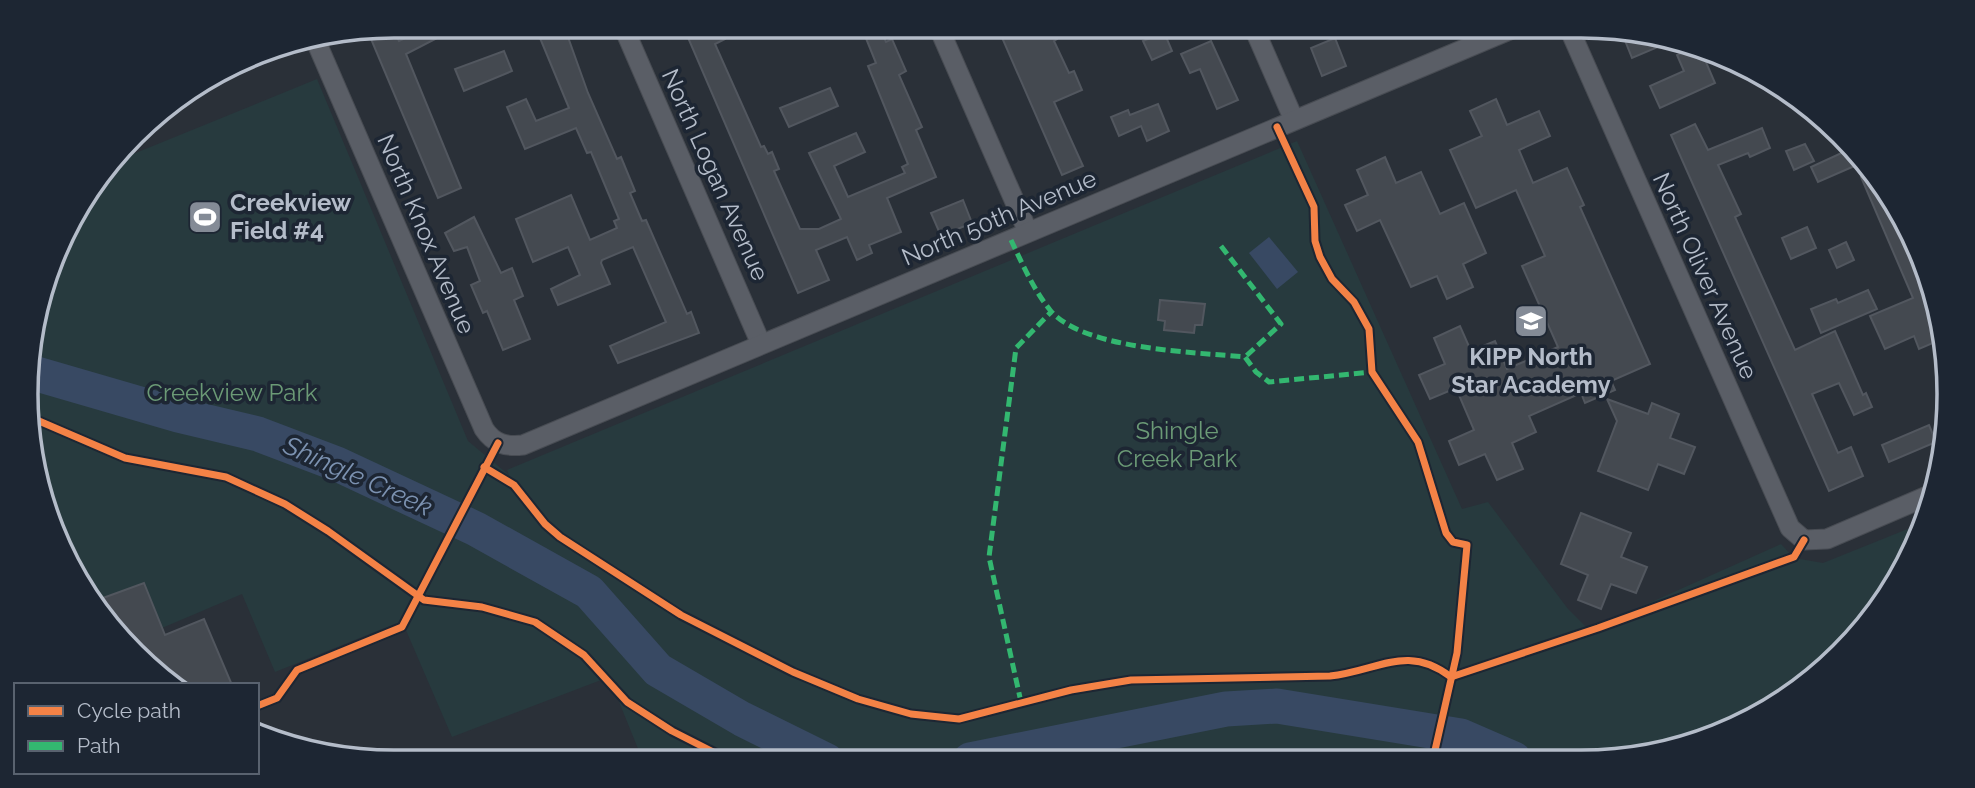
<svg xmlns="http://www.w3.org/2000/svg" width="1975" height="788" viewBox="0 0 1975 788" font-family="Raleway,sans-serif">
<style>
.green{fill:#273a3e}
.water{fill:#384963}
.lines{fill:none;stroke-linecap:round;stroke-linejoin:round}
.river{stroke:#384963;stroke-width:35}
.building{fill:#444950;stroke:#52575f;stroke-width:2}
.minor-casing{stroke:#484c53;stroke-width:21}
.minor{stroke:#5a5e66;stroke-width:19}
.quiet{stroke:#33b770;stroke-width:5;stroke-dasharray:10 5;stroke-linecap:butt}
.cycleway-casing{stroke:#1d2633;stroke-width:11}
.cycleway{stroke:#f48246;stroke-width:7}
.labels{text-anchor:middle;stroke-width:7;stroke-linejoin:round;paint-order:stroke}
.street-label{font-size:24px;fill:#b4bcc9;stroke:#1d2633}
.poi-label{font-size:24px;font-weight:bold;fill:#b4bcc9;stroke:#1d2633;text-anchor:start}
.park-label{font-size:24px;fill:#6b9a76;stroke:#1d2633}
.water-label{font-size:26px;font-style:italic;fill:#7c92b1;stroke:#1d2633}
.rim{fill:none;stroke:#b4bcc9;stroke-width:3.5}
</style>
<rect width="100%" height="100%" fill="#2a3038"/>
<polygon class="green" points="317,79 468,441 509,475 507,470 1297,141 1462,509 1488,502 1568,609 1589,630 1781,544 1794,558 1823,563 1925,522 1887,599 1823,671 1743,724 1629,759 643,761 609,677 452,737 402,621 275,672 242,594 129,642 88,598 33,466 29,346 75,210 116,161"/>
<polygon class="water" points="1269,237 1298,272 1277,289 1249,253"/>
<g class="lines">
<g class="river">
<polyline points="30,372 178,415 258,434 337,464 476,529 589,592 658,670 742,719 827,761"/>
<polyline points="970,760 1226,709 1277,706 1461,736 1514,759"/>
</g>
</g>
<g class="building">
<polygon points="433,26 439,26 443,35 406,54 461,188 438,198 371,39 393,29 399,41"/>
<polygon points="535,26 564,26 588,93 617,159 621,157 635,191 630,193 642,221 646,220 687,314 691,312 699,333 618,363 610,346 666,322 633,247 602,260 601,263 610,284 558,305 551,289 580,275 568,247 533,262 516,219 571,195 590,240 617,228 614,221 619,219 591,152 587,153 576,128 525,149 507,107 526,99 536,121 569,108"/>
<polygon points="683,26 718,26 725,39 715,44 761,147 764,146 768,154 772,152 779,169 774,171 800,229 819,229 841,219 809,153 856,133 865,152 834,166 848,197 905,173 902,167 908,164 868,66 876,63 861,26 879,26 886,42 892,39 906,71 899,75 922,127 916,130 936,177 887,198 901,232 869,245 872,253 857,260 847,237 816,250 829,280 798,293"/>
<polygon points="997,26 1052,26 1057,39 1054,41 1069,73 1074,71 1082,90 1054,102 1083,166 1062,175"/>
<polygon points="1164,32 1172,51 1152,60 1143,41"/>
<polygon points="1622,33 1654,38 1672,41 1632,58"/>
<polygon points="1335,38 1346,66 1322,76 1311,48"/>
<polygon points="1211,41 1238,100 1217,109 1200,69 1190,73 1181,54"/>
<polygon points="1699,46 1715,83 1660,108 1650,86 1684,71 1677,55"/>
<polygon points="504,51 512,71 464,91 455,69"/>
<polygon points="830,88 838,106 789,127 780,108"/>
<polygon points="1496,99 1507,125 1539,111 1550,136 1519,150 1533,183 1567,168 1584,205 1580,207 1650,364 1611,381 1615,390 1585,403 1581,393 1529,416 1536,432 1512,443 1523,469 1497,480 1485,454 1459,465 1449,441 1474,430 1456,388 1430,399 1419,375 1445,364 1434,338 1460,326 1471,351 1495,341 1507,369 1558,347 1522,266 1545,256 1516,190 1476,208 1450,150 1482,136 1470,111"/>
<polygon points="1158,104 1169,131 1147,141 1141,126 1119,136 1111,117 1128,110 1130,115"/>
<polygon points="1695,124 1708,150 1762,128 1770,148 1750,157 1748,153 1718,165 1741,214 1735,217 1795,350 1835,331 1863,395 1866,393 1872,407 1854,415 1839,383 1812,394 1838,453 1851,447 1863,476 1829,491 1671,135"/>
<polygon points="1805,144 1814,161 1794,170 1786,151"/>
<polygon points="1848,150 1859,164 1818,182 1811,167"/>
<polygon points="1385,157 1396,183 1421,172 1440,214 1464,203 1486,253 1463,264 1473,287 1447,299 1437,276 1411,287 1380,220 1357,231 1345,205 1368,195 1357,170"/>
<polygon points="1867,174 1911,231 1940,340 1919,349 1914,336 1885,349 1870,316 1913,298 1861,177"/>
<polygon points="963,200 972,223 941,236 931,213"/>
<polygon points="474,217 501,273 512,268 523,296 514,300 530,339 503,350 487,311 483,313 471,285 480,281 467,247 454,251 445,233"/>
<polygon points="1807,227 1816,248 1791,259 1782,238"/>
<polygon points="1846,242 1854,260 1837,268 1829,250"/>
<polygon points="1868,290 1877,309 1821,333 1811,309 1836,299 1838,303"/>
<polygon points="1160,300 1205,304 1202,325 1195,325 1194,333 1164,330 1165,321 1158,320"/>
<polygon points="1607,399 1648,414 1652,403 1679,414 1670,438 1695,447 1684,474 1658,464 1648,490 1598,471 1617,421"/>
<polygon points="1929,425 1936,442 1889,462 1882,445"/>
<polygon points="1581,513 1631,533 1621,557 1647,567 1636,593 1611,584 1601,609 1578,600 1588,575 1561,564"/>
<polygon points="144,583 165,635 204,619 232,685 169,685 92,602"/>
</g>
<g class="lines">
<g class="minor-casing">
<g id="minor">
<polyline points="623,26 761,344"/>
<polyline points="938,26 1028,232"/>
<polyline points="1253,26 1294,120"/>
<polyline points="1568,26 1790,528 1804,540 1827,539 1932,494"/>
<path d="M315 39 484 429C494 444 506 447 523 445L1519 26"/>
</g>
</g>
<use href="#minor" class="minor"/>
<g class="quiet">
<path d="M1011 240C1022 263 1033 289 1050 310 1083 350 1195 352 1245 357L1256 372 1269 382 1372 372"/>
<polyline points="1221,246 1281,324 1245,357"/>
<polyline points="1021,702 989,557 1016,348 1051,312"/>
</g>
<g class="cycleway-casing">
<g id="cycleway">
<polyline points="1277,127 1314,207 1315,241 1320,257 1332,279 1354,302 1369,329 1372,372 1418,442 1446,533 1453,542 1467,545 1457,653 1433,759"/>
<polyline points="32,418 125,458 226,477 285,504 328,531 424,600 482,607 535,622 584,655 627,702 672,731 731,761"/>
<path d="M484 467 514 485 545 524 560 537 681 615 793 672 858 699 911 714 959 719 1071 690 1131 680 1330 676C1378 671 1407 643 1451 677"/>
<polyline points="1451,677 1598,628 1794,557 1804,540"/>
<polyline points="257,706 277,698 297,670 402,627 498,443"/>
</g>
</g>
<use href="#cycleway" class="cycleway"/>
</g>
<defs>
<g id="stadium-square" transform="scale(1.75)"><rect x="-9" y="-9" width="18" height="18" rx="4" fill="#848b96" stroke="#1d2633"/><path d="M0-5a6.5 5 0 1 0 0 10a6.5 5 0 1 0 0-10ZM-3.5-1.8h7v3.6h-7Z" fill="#fff"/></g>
<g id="school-square" transform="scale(1.75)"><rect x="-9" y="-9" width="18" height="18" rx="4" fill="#848b96" stroke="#1d2633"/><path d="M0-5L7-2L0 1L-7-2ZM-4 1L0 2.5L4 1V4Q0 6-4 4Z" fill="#fff"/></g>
</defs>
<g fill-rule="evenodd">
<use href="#stadium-square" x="205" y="217"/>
<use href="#school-square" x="1531" y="321"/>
</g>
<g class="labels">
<g class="street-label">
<text transform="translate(715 175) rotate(66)" y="8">North Logan Avenue</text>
<text transform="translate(999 218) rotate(-23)" y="8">North 50th Avenue</text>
<text transform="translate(426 234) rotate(67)" y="8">North Knox Avenue</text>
<text transform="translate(1705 276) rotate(66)" y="8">North Oliver Avenue</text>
</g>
<g class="poi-label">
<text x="230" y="211">Creekview<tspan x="230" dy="28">Field #4</tspan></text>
<text x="1531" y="365" text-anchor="middle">KIPP North<tspan x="1531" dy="28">Star Academy</tspan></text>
</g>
<g class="park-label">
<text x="232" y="401">Creekview Park</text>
<text x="1177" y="439">Shingle<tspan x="1177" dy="28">Creek Park</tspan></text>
</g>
<g class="water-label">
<text transform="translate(358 476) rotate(24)" y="9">Shingle Creek</text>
</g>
</g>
<path d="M0 0H1975V788H0ZM394 38H1581A356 356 0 0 1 1937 394V394A356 356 0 0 1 1581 750H394A356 356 0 0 1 38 394V394A356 356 0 0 1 394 38Z" fill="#1d2633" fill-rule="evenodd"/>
<path class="rim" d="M394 38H1581A356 356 0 0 1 1937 394V394A356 356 0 0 1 1581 750H394A356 356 0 0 1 38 394V394A356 356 0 0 1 394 38Z"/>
<rect x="14" y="683" width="245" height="91" fill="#1d2633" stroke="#59626f" stroke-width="2"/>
<rect x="28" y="706" width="35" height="10" fill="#f48246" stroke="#59626f" stroke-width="2"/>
<text x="77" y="718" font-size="21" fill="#b4bcc9">Cycle path</text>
<rect x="28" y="741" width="35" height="10" fill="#33b770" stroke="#59626f" stroke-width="2"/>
<text x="77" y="753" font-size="21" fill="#b4bcc9">Path</text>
</svg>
